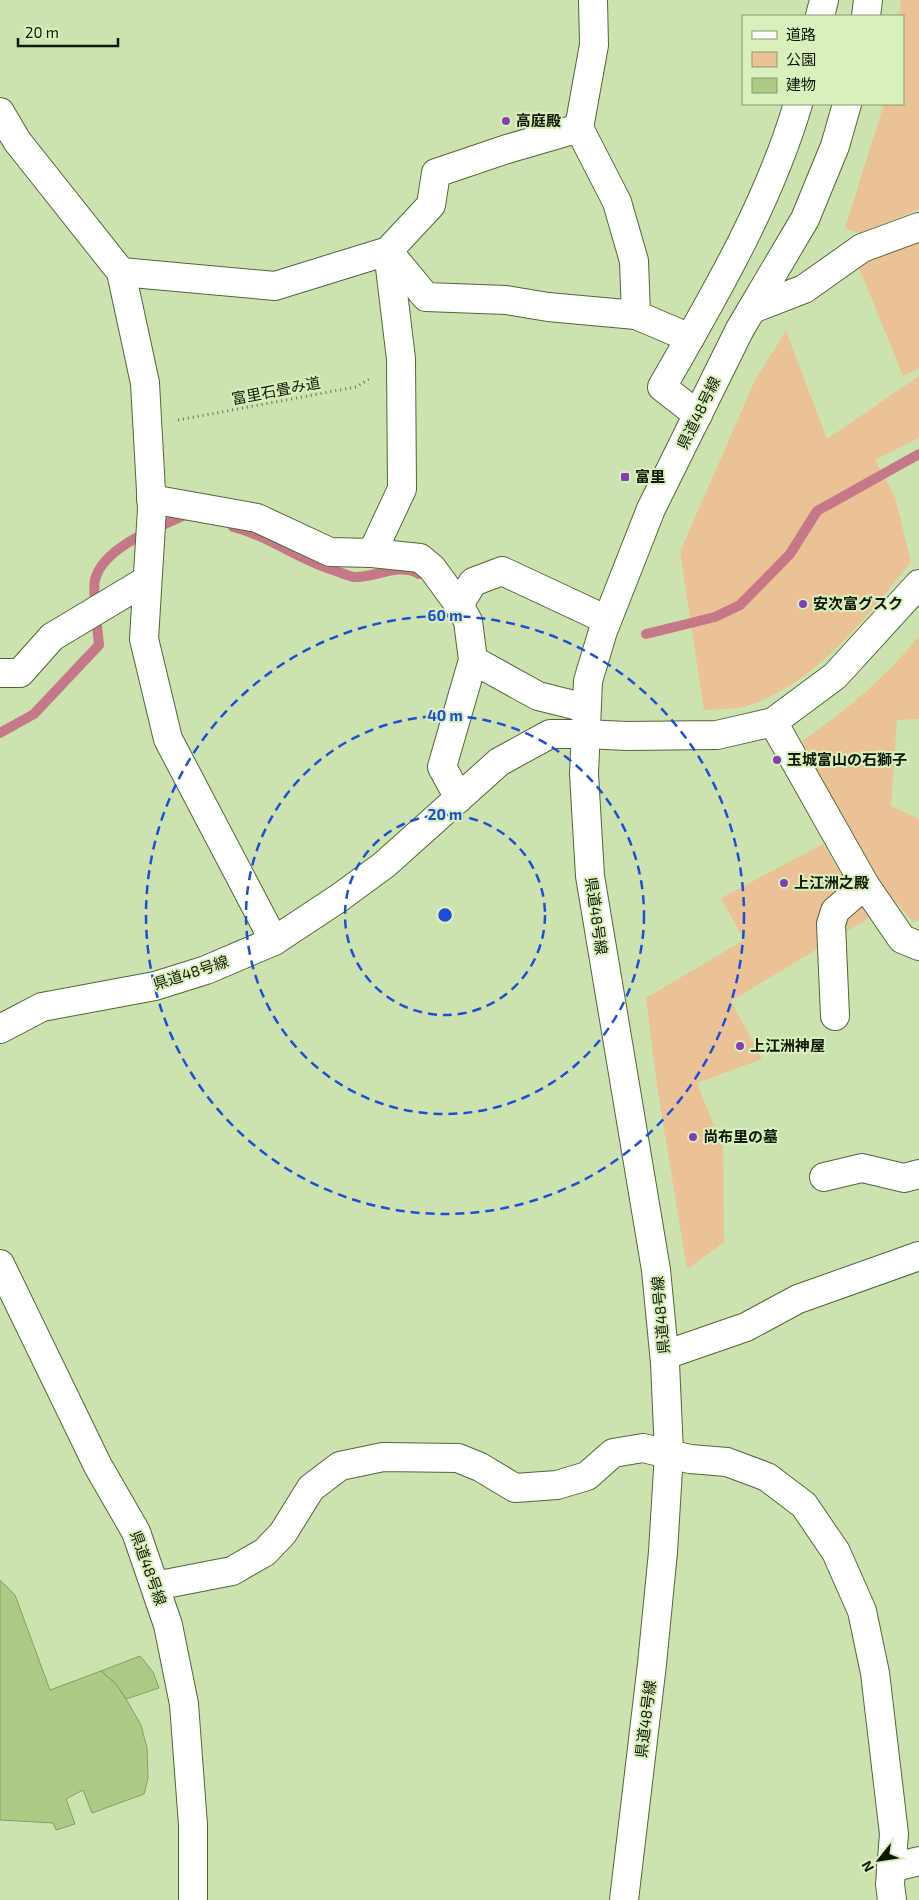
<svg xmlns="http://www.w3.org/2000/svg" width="919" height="1900" viewBox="0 0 919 1900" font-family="'Exo 2','Noto Sans JP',sans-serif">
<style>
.green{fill:#ebc196}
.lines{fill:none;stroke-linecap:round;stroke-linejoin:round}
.stream{stroke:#c57887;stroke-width:10}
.building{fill:#aecb86;stroke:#869b6a}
.minor-casing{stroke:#526637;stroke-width:30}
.tertiary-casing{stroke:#526637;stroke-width:30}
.secondary-casing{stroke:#526637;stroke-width:30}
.path{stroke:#657452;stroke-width:3;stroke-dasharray:1 4;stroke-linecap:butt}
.minor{stroke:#fff;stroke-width:28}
.tertiary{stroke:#fff;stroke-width:28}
.secondary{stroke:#fff;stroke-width:28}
.ring{fill:none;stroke:#1d4ed8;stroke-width:2.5;stroke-dasharray:9 6}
.poi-dot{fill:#813fb3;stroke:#d9f0bc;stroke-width:2}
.labels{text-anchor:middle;stroke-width:4;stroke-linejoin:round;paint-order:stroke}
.poi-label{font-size:15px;font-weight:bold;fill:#0f1604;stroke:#d9f0bc;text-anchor:start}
.street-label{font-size:15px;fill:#0f1604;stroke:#d9f0bc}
.centre{fill:#1d4ed8;stroke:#d9f0bc;stroke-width:2.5}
.ring-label{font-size:15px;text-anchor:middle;font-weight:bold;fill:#1d4ed8;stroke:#d9f0bc;stroke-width:4;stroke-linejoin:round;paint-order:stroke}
</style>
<rect width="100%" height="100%" fill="#cce3af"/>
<g class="green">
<polygon points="901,0 919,0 919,209 860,234 845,228 884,104 903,104 903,16 899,16"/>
<polygon points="919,240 919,368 903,376 858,265"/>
<path d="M786 331 827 439 919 376V438L875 460 895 497 911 562C867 616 819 681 750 705 736 710 718 709 704 710L680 552 755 380Z"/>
<path d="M919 636V719L897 720 891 806 919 819V920L913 922 875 877 802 741C846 711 886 677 919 636Z"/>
<polygon points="823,844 869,918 731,1001 762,1059 697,1083 723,1148 724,1242 687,1269 657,1086 646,998 744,940 721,898"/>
</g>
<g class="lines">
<g class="stream">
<path d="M233 527C270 536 300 561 336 571 342 573 349 577 355 577 374 578 401 562 419 574"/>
<polyline points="646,634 715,617 740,605 790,554 817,511 919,454"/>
<path d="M0 733 34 714 99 645C98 632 92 590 95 580 103 547 157 528 185 515L190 516"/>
</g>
</g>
<g class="building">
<polygon points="0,1580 15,1595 50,1690 101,1671 116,1684 126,1699 141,1725 147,1748 148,1778 144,1794 92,1813 83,1790 66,1799 75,1824 56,1830 53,1823 0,1820"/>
<polygon points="140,1656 153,1672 159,1688 126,1699 116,1684 101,1671"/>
</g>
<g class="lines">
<g class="minor-casing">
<g id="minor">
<polyline points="820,16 824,0"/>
<polyline points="0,112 17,141 121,272 145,383 152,509 144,639 168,739 274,941"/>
<polyline points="579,128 617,202 634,261 636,315 690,338"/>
<polyline points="388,251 426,297 506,300 548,307 636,315"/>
<polyline points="121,272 275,286 388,251 431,205 436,173 507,149 579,128 594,45 593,0"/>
<polyline points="752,309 804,289 862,248 919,227"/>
<path d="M698 415 662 387C714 296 768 205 798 104"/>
<polyline points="151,499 257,518 330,552 372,553 402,489 401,359 388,251"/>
<polyline points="372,553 420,558 432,568 459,605 468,621 473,660 442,767 459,798"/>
<polyline points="459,605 473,582 502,571 607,620"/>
<polyline points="473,660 538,696 586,708"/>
<polyline points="0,673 20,673 52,637 147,580"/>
<polyline points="773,722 865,885 902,939 919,946"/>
<polyline points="835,1016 831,924 835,911 865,885"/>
<polyline points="824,1177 862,1168 904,1178 919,1174"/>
<polyline points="665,1355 746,1327 798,1299 919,1256"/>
<polyline points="155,1586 232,1571 265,1552 283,1533 311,1488 340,1466 383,1457 458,1458 480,1467 515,1488 557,1485 587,1476 613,1453 643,1448 690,1459 727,1462 767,1477 804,1505 836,1552 862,1611 875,1673 894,1834 890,1884 892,1900"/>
<polyline points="891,1868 919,1861"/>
</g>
</g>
<g class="tertiary-casing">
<polyline id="tertiary" points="585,734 627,736 717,735 773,722 835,676 919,584"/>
</g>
<g class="secondary-casing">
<g id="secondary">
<polyline points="866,16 868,0"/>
<polyline points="0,1029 42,1007 155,986 206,970 274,941 339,898 384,865 499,762 550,734 585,734"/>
<polyline points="0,1264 98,1466 136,1532 168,1625 184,1704 193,1825 193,1900"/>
<polyline points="624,1900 652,1664 663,1552 669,1453 665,1363 656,1270 590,876 584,774 588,681 603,631 651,509 740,329 805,219 835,146 847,104"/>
</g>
</g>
<polyline class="path" points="178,420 356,387 371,378"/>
<use href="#minor" class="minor"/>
<use href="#tertiary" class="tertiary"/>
<use href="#secondary" class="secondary"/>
</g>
<g class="ring">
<circle cx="445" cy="915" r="100"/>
<circle cx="445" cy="915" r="199"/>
<circle cx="445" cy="915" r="299"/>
</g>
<g class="poi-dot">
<circle cx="506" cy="121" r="5"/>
<rect x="620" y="472" width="10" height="10" rx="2.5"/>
<circle cx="803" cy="604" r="5"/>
<circle cx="777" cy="760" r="5"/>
<circle cx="784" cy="883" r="5"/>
<circle cx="740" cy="1046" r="5"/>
<circle cx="693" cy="1137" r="5"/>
</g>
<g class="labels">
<g class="poi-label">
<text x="516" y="126">高庭殿</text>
<text x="635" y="482">富里</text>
<text x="813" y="609">安次富グスク</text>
<text x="787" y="765">玉城富山の石獅子</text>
<text x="794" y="888">上江洲之殿</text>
<text x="750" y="1051">上江洲神屋</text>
<text x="703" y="1142">尚布里の墓</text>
</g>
<g class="street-label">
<text transform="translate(276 391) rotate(-11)" y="5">富里石畳み道</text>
<text transform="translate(699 413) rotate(-64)" y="5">県道48号線</text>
<text transform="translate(596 916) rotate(82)" y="5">県道48号線</text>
<text transform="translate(191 973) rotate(-18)" y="5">県道48号線</text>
<text transform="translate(661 1315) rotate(-95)" y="5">県道48号線</text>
<text transform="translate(148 1568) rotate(70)" y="5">県道48号線</text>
<text transform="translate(646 1719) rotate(-83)" y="5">県道48号線</text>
</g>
</g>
<circle cx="445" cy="915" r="8" class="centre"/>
<g class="ring-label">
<text x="445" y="621">60 m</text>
<text x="445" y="721">40 m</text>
<text x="445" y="820">20 m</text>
</g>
<rect x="742" y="15" width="162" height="90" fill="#d9f0bc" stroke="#889972"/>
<rect x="752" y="31" width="25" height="8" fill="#ffffff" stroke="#889972"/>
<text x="786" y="40" font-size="15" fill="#0f1604">道路</text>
<rect x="752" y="52" width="25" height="15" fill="#ebc196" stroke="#889972"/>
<text x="786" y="65" font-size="15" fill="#0f1604">公園</text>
<rect x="752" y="78" width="25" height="15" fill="#aecb86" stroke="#889972"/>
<text x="786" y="90" font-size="15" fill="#0f1604">建物</text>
<g transform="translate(879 1860) rotate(240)" stroke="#d9f0bc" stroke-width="4" paint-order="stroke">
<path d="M0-4L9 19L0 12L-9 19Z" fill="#0f1604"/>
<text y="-8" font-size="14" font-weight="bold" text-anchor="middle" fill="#0f1604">N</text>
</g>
<path d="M18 38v8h100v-8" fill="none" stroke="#0f1604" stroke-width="2.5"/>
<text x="25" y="38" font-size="15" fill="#0f1604" stroke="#d9f0bc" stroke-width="4" paint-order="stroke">20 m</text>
</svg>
